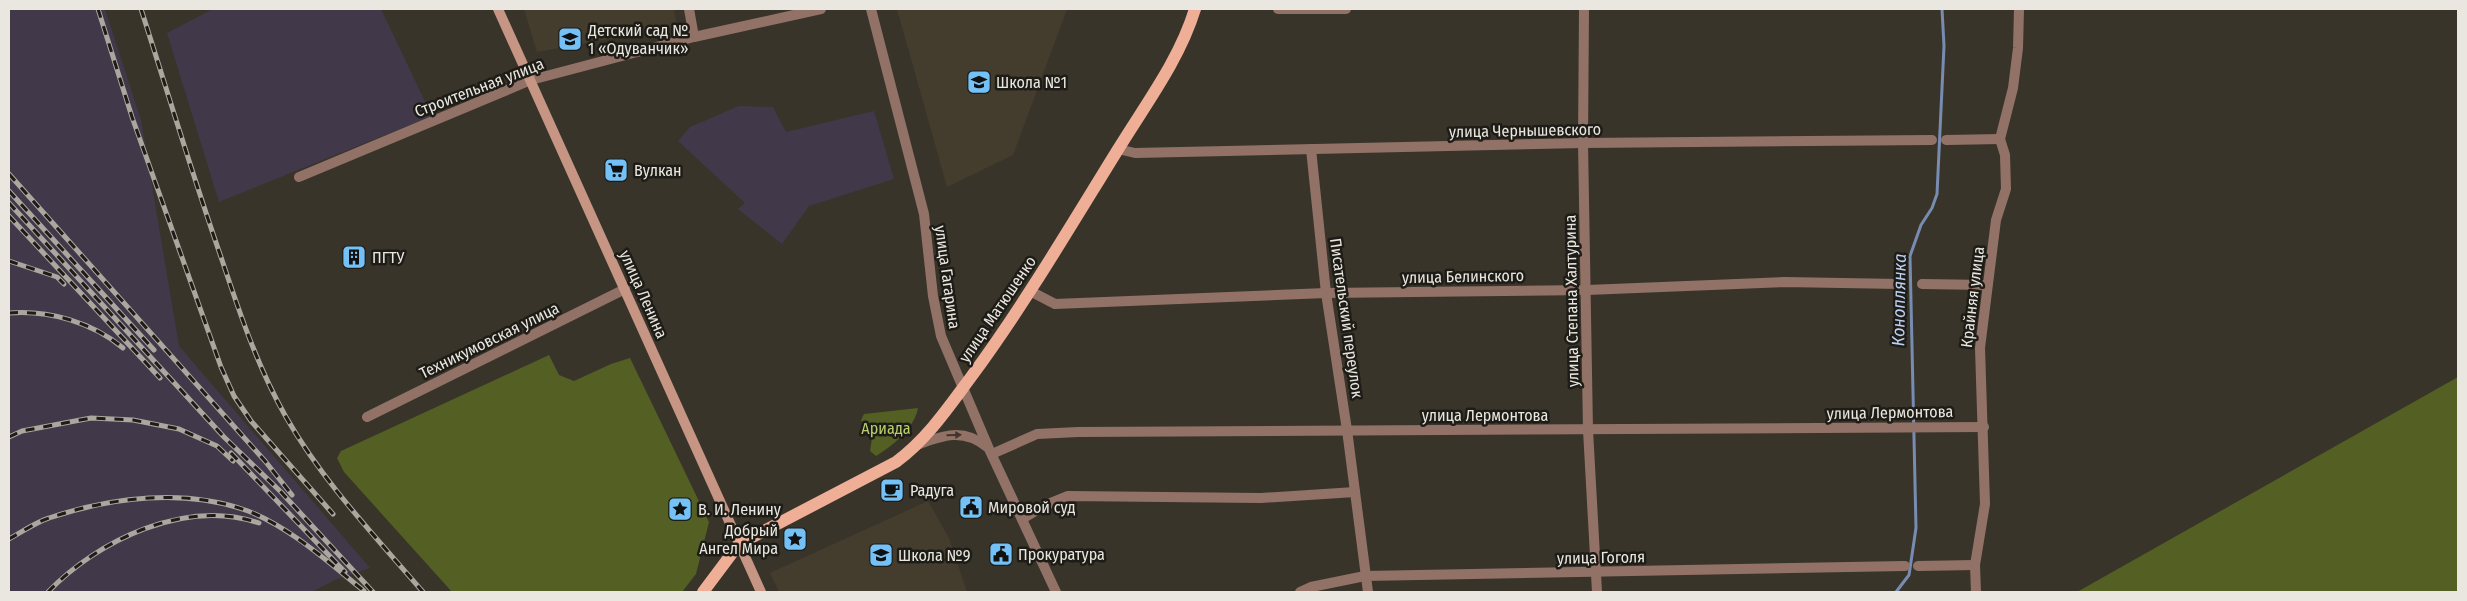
<svg xmlns="http://www.w3.org/2000/svg" width="2467" height="601" viewBox="0 0 2467 601" font-family="'Fira Sans Condensed',sans-serif">
<style>
.industrial{fill:#413849}
.built{fill:#443c2d}
.green{fill:#535f23}
.lines{fill:none;stroke-linecap:round;stroke-linejoin:round}
.stream{stroke:#788cb2;stroke-width:3}
.street{stroke:#927267;stroke-width:10}
.secondary{stroke:#c69583;stroke-width:10}
.primary{stroke:#efaf97;stroke-width:12}
.rail-casing{stroke:#aba79f;stroke-width:5}
.rail{stroke:#1e1c17;stroke-width:3;stroke-dasharray:9;stroke-linecap:butt}
.oneway{fill:#41362f}
.labels{text-anchor:middle;stroke-width:5;stroke-linejoin:round;paint-order:stroke}
.poi-label{font-size:16px;fill:#eae7e0;stroke:#1e1c17;text-anchor:start}
.street-label{font-size:16px;fill:#eae7e0;stroke:#1e1c17}
.park-label{font-size:16px;fill:#bbd06d;stroke:#1e1c17}
.water-label{font-size:18px;font-style:italic;fill:#bdd0f1;stroke:#1e1c17}
</style>
<rect width="100%" height="100%" fill="#39342a"/>
<g class="industrial">
<polygon points="9,9 105,9 141,120 179,346 370,568 335,580 311,592 9,592"/>
<polygon points="213,9 381,9 432,116 219,202 167,33"/>
<polygon points="739,106 773,107 786,132 874,111 894,179 809,206 782,244 738,209 745,203 678,141 690,127"/>
</g>
<g class="built">
<polygon points="524,9 674,9 677,27 537,52"/>
<polygon points="897,9 1067,9 1013,155 947,187"/>
<polygon points="928,501 949,538 967,592 779,592 770,573"/>
</g>
<g class="green">
<polygon points="549,355 559,375 574,381 611,364 630,358 709,522 696,574 682,592 452,592 344,472 337,458 341,451"/>
<polygon points="2458,377 2458,592 2077,592"/>
<path d="M918 408C915 427 893 446 876 456L870 451 872 438 861 420 864 414Z"/>
</g>
<g class="lines">
<polyline class="stream" points="1896,592 1909,575 1916,528 1910,256 1921,225 1932,208 1937,194 1944,46 1942,9"/>
<g class="street">
<polyline points="689,9 694,37"/>
<polyline points="871,9 924,214 933,296 941,336 989,449 1056,592"/>
<polyline points="1278,9 1346,9"/>
<polyline points="1584,9 1583,143 1588,430 1597,592"/>
<polyline points="1946,140 2000,139"/>
<polyline points="1118,149 1135,153 1583,143 1932,140"/>
<polyline points="1311,149 1326,293 1347,430 1368,592"/>
<polyline points="299,177 531,80 694,37 821,9"/>
<polyline points="1922,284 1987,285"/>
<polyline points="1030,291 1055,304 1326,293 1587,290 1784,282 1900,284"/>
<polyline points="367,417 625,289"/>
<path d="M917 445C943 435 964 428 987 447"/>
<polyline points="992,454 1037,434 1078,432 1984,427"/>
<polyline points="1022,519 1046,505 1068,496 1261,498 1355,492"/>
<polyline points="1918,566 1975,565"/>
<polyline points="1300,592 1311,587 1365,576 1905,566"/>
<polyline points="1976,592 1975,565 1985,504 1980,348 1996,220 2006,189 2005,155 2000,139 2013,88 2018,48 2019,9"/>
</g>
<polyline class="secondary" points="498,9 761,592"/>
<path class="primary" d="M703 592 739 544 896 462C927 439 948 408 971 377 1024 305 1070 227 1117 151 1145 105 1179 61 1195 9"/>
<g class="rail-casing">
<g id="rail">
<polyline points="98,9 132,117 221,367 234,396 251,421 333,514"/>
<path d="M141 9C168 93 193 177 222 260 240 314 258 368 286 417 323 482 375 536 423 592"/>
<polyline points="9,174 265,461 292,495"/>
<polyline points="9,191 154,350"/>
<polyline points="9,203 224,437 281,492 373,592"/>
<polyline points="9,216 160,378"/>
<polyline points="9,261 57,277 64,284"/>
<path d="M9 313C49 310 92 322 123 348"/>
<polyline points="9,437 22,431 91,418 133,420 179,429 217,446 233,461"/>
<polyline points="231,453 345,572"/>
<path d="M9 539C22 532 36 522 49 518 112 497 185 488 248 511 291 528 328 562 364 591"/>
<path d="M48 592C98 540 186 498 259 523"/>
</g>
</g>
<use href="#rail" class="rail"/>
</g>
<defs><path id="oneway-solid" d="M-6-.8H1V-3.2L6.5 0L1 3.2V.8H-6Z" transform="scale(1.25)"/></defs>
<use class="oneway" href="#oneway-solid" transform="translate(954 435) rotate(-1)"/>
<defs>
<g id="school-square" transform="scale(1.25)"><rect x="-9" y="-9" width="18" height="18" rx="4" fill="#73c1f6" stroke="#1e1c17"/><path d="M0-5L7-2L0 1L-7-2ZM-4 1L0 2.5L4 1V4Q0 6-4 4Z" fill="#111"/></g>
<g id="supermarket-square" transform="scale(1.25)"><rect x="-9" y="-9" width="18" height="18" rx="4" fill="#73c1f6" stroke="#1e1c17"/><path d="M-6-5.5h2.5l.6 2H6L4.5 2H-2.5L-4.4-4H-6ZM-1.5 3.2a1.3 1.3 0 1 0 .1 0ZM3 3.2a1.3 1.3 0 1 0 .1 0Z" fill="#111"/></g>
<g id="building-square" transform="scale(1.25)"><rect x="-9" y="-9" width="18" height="18" rx="4" fill="#73c1f6" stroke="#1e1c17"/><path d="M-4-6H4V6H1V3H-1V6H-4ZM-2.5-4.3h1.7v1.8h-1.7ZM.8-4.3h1.7v1.8H.8ZM-2.5-1h1.7V.8h-1.7ZM.8-1h1.7V.8H.8Z" fill="#111"/></g>
<g id="cafe-square" transform="scale(1.25)"><rect x="-9" y="-9" width="18" height="18" rx="4" fill="#73c1f6" stroke="#1e1c17"/><path d="M-5.5-4.5H6V0H3Q3 3.5 0 3.5H-2.5Q-5.5 3.5-5.5 0ZM3-3.2v2h1.7v-2ZM-6 4.5H4V6H-6Z" fill="#111"/></g>
<g id="civic-square" transform="scale(1.25)"><rect x="-9" y="-9" width="18" height="18" rx="4" fill="#73c1f6" stroke="#1e1c17"/><path d="M-.6-6.5H3V-4.5H.6V-3L4-1V1h2V6H-6V1h2V-1L-.6-3ZM-1.2 2.5V6h2.4V2.5Z" fill="#111"/></g>
<g id="sight-square" transform="scale(1.25)"><rect x="-9" y="-9" width="18" height="18" rx="4" fill="#73c1f6" stroke="#1e1c17"/><path d="M0-6L1.8-2.2L6-1.7L2.9 1.2L3.7 5.4L0 3.3L-3.7 5.4L-2.9 1.2L-6-1.7L-1.8-2.2Z" fill="#111"/></g>
</defs>
<g fill-rule="evenodd">
<use href="#school-square" x="570" y="39"/>
<use href="#school-square" x="979" y="82"/>
<use href="#supermarket-square" x="616" y="170"/>
<use href="#building-square" x="354" y="257"/>
<use href="#cafe-square" x="892" y="490"/>
<use href="#civic-square" x="971" y="507"/>
<use href="#sight-square" x="680" y="509"/>
<use href="#sight-square" x="795" y="539"/>
<use href="#civic-square" x="1001" y="554"/>
<use href="#school-square" x="881" y="555"/>
</g>
<g class="labels">
<g class="poi-label">
<text x="588" y="36">Детский сад №<tspan x="588" dy="18">1 «Одуванчик»</tspan></text>
<text x="996" y="88">Школа №1</text>
<text x="634" y="176">Вулкан</text>
<text x="372" y="263">ПГТУ</text>
<text x="910" y="496">Радуга</text>
<text x="988" y="513">Мировой суд</text>
<text x="698" y="515">В. И. Ленину</text>
<text x="778" y="536" text-anchor="end">Добрый<tspan x="778" dy="18">Ангел Мира</tspan></text>
<text x="1018" y="560">Прокуратура</text>
<text x="898" y="561">Школа №9</text>
</g>
<g class="street-label">
<text transform="translate(479 87) rotate(-21)" y="6">Строительная улица</text>
<text transform="translate(1525 130) rotate(-1)" y="6">улица Чернышевского</text>
<text transform="translate(1463 276) rotate(-1)" y="6">улица Белинского</text>
<text transform="translate(948 277) rotate(82)" y="6">улица Гагарина</text>
<text transform="translate(644 294) rotate(66)" y="6">улица Ленина</text>
<text transform="translate(1972 297) rotate(-83)" y="6">Крайняя улица</text>
<text transform="translate(1571 301) rotate(-91)" y="6">улица Степана Халтурина</text>
<text transform="translate(997 309) rotate(-56)" y="6">улица Матюшенко</text>
<text transform="translate(1347 318) rotate(82)" y="6">Писательский переулок</text>
<text transform="translate(489 340) rotate(-26)" y="6">Техникумовская улица</text>
<text transform="translate(1890 412) rotate(-1)" y="6">улица Лермонтова</text>
<text x="1485" y="421">улица Лермонтова</text>
<text transform="translate(1601 557) rotate(-1)" y="6">улица Гоголя</text>
</g>
<g class="park-label">
<text x="886" y="434">Ариада</text>
</g>
<g class="water-label">
<text transform="translate(1899 300) rotate(-89)" y="6">Коноплянка</text>
</g>
</g>
<rect width="2467" height="601" fill="none" stroke="#eae7e0" stroke-width="20"/>
</svg>
